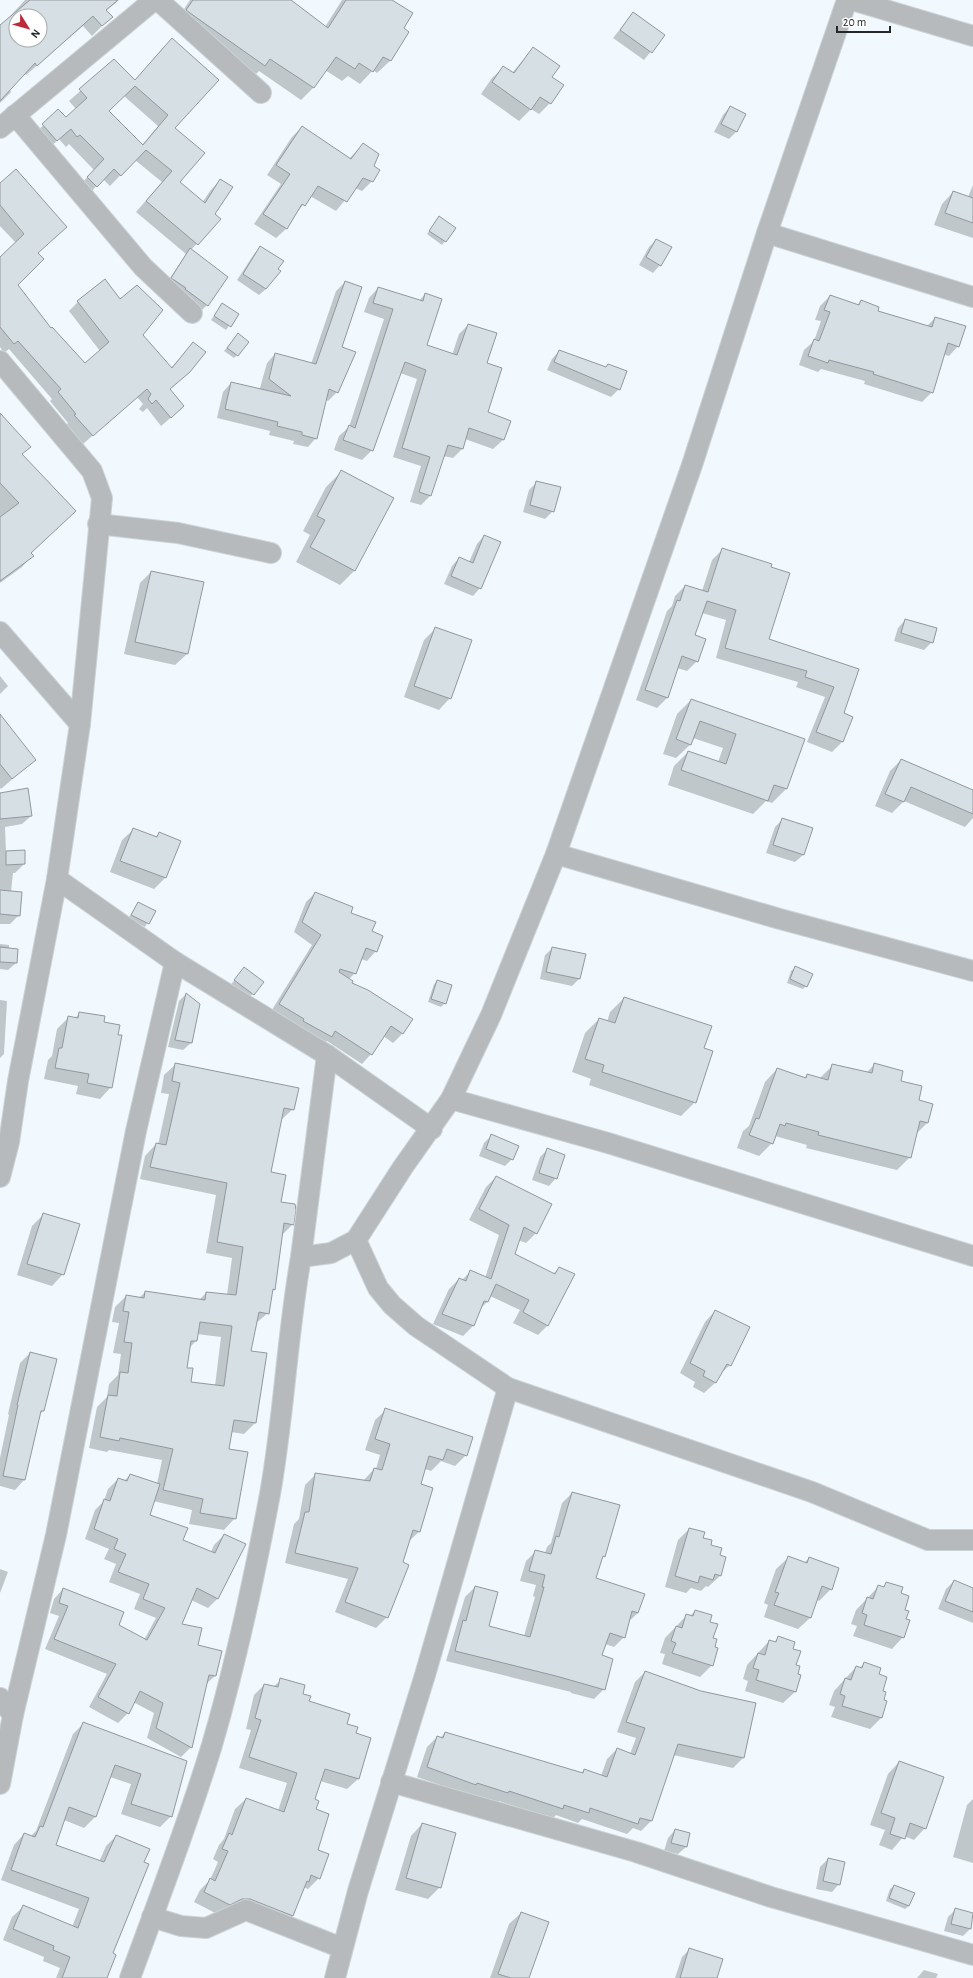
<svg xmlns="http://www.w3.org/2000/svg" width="973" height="1978" viewBox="0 0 973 1978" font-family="'Alegreya Sans',sans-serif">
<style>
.shadow{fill:#0003;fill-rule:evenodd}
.building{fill:#d6dfe4;stroke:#91999e;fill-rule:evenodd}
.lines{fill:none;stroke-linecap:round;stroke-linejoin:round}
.street-casing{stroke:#ccd3d7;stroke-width:22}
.street{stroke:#b6babc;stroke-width:20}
</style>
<rect width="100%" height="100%" fill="#f1f9fe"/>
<g class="shadow">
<path d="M25 0H119L106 11 111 17 92 36 83 26 26 75 24 73 9 89 11 92 0 103V27ZM16 16H40V40H16Z"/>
<polygon points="190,0 289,0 325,27 342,0 391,0 402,29 408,32 390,61 377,73 373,70 360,84 348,76 342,81 325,70 313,88 301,100 259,71 252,78 175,23"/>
<polygon points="633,13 664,35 644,60 613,38"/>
<polygon points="533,48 551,77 550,103 539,114 531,109 519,121 481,94 492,78 504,67 512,73"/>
<path d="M161 50 174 129 179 182 202 203 210 191 220 180 214 214 219 219 191 250 207 305 201 311 166 284 186 254 136 212 162 182 135 160 110 186 103 179 86 197 77 188 94 170 69 144 66 147 59 139 46 151 32 136 58 111 65 119 76 109 69 101 114 61 135 81ZM124 96 158 126 142 145 108 111Z"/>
<polygon points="730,107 745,115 736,132 729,139 714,132 723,115"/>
<polygon points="302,127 349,159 363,144 373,166 372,181 362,191 355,188 336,211 310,196 295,215 286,229 276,238 254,224 281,184 267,175 292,137"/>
<polygon points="0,184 37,254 16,285 51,329 85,364 100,351 69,311 78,302 142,335 171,368 193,343 190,371 169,390 174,415 161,426 147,408 143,412 139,409 143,404 137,397 83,444 66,425 68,423 50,401 52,399 9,349 4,353 0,347 0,259 16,243 0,226"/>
<polygon points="973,185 973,238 934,225 942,204 953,192 968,197"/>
<polygon points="436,221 445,241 442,245 427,234"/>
<polygon points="656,240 660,265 653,273 639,265 649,247"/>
<polygon points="260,248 277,269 266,289 259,295 237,280 254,254"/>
<polygon points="345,282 337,392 328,401 326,400 316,438 308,447 293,444 294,441 269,435 270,431 217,418 223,392 231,383 264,391 260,388 267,363 275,354 311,364 336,291"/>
<polygon points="378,288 419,301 425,294 426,346 452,355 459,334 468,325 486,364 486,413 510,421 503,440 493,449 465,439 462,449 453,458 443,456 430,496 421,505 410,502 421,466 393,457 417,379 400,373 372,450 362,460 334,450 339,436 349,427 384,319 364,312 369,298"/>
<polygon points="830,296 856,306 861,301 877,311 927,326 935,318 958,346 949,356 943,354 932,392 922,402 864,384 865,381 821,369 818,372 799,365 804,350 814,341 821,321 815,320 820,306"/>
<polygon points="222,304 237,315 226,330 211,320"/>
<polygon points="235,338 237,355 234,358 224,351"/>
<polygon points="559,351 605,367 608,365 619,389 611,397 547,370 552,359"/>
<polygon points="0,415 21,455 30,553 32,556 22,567 0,583"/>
<polygon points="341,472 354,571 340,585 296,562 310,535 303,531 326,487"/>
<polygon points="537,482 553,511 545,519 523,512 529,490"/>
<polygon points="484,536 480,588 473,596 444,584 452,566 459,558 469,562 477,544"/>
<polygon points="722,550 768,639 858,669 843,714 842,742 832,752 807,742 825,697 796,687 798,682 716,658 726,620 702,613 694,635 697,661 687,671 677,668 667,698 657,708 636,700 667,611 672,606 675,596 685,586 702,591 712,560"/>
<polygon points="151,572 187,654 175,665 124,654 140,583"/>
<polygon points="905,620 932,642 924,650 894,641 898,628"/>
<polygon points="435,629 450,698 439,710 404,697 424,640"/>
<polygon points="0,676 8,686 0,694"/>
<polygon points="691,700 803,739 786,789 772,803 766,801 753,814 668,785 674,766 688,752 718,762 723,748 693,738 691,744 676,758 663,754 677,714"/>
<polygon points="0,716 34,760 1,789 0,788"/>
<polygon points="901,760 973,791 973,818 965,827 904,801 892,813 875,806 890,771"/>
<polygon points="0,794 31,816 22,824 5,827 6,852 24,851 24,864 15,873 13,873 11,892 19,915 10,924 0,924"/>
<polygon points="783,819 811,829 803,855 795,862 766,853 775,827"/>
<polygon points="134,829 155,837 159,834 179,842 165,878 154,889 110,872 122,840"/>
<polygon points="315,893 350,913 371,932 376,951 367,961 361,959 355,973 349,979 402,1034 393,1043 383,1036 371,1054 362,1064 327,1041 322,1045 270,1013 312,945 294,932 306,902"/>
<polygon points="138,903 154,911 145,927 128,919"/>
<polygon points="0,944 9,945 9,949 16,963 8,970 0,969"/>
<polygon points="553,948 580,978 572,986 540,979 545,955"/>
<polygon points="795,968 806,986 803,989 787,983 791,971"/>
<polygon points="244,969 262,982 246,1002 228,988"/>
<polygon points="438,981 445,1003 441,1007 428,1002 434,984"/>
<polygon points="186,994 191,1043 183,1050 168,1047 179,1001"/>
<polygon points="624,998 703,1049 695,1102 681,1116 589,1085 591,1079 572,1072 585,1033 599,1019 607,1022 610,1012"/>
<polygon points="0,1000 7,1001 4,1054 0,1058"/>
<polygon points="80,1013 103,1023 111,1087 100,1099 76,1094 78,1086 44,1079 48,1060 52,1056 57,1029 68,1018 74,1019"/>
<path d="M176 1064 293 1109 281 1120 270 1173 279 1203 293 1224 282 1235 274 1289 271 1292 268 1313 255 1324 250 1352 255 1423 244 1434 231 1432 228 1450 235 1518 224 1530 189 1524 192 1510 153 1501 149 1516 182 1540 211 1552 214 1545 224 1535 218 1598 208 1608 191 1600 180 1624 197 1646 215 1676 206 1684 191 1747 181 1757 147 1738 154 1713 133 1702 128 1713 118 1723 89 1707 107 1674 45 1649 59 1616 50 1613 54 1599 63 1589 118 1626 144 1640 156 1618 134 1609 140 1594 109 1582 116 1564 104 1559 109 1549 85 1539 95 1510 104 1501 108 1489 118 1479 124 1481 130 1475 157 1484 162 1460 109 1450 107 1452 89 1448 97 1407 107 1397 109 1384 118 1375 121 1354 113 1353 119 1323 112 1322 115 1307 126 1296 139 1298 145 1292 199 1300 206 1293 227 1295 232 1258 206 1253 216 1195 140 1179 145 1156 156 1144 158 1145 169 1094 161 1093 164 1075ZM197 1334 221 1337 215 1386 190 1383 186 1368 189 1348 196 1341Z"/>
<polygon points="833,1065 866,1073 874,1065 899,1081 917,1101 928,1122 916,1134 910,1157 897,1170 806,1148 807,1145 775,1136 772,1143 759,1156 737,1148 743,1131 749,1126 765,1082 777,1069 804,1078 807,1075 820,1078"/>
<polygon points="491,1136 512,1159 505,1166 479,1156 484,1143"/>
<polygon points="548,1149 556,1178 549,1186 532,1180 540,1157"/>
<polygon points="496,1177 536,1233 526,1243 518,1240 514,1254 553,1274 559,1268 548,1325 538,1335 513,1323 520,1310 490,1296 487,1302 480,1309 473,1326 463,1336 433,1324 449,1289 459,1279 462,1280 470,1272 485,1278 499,1235 469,1220 486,1187"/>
<polygon points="43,1215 63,1274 52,1286 17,1275 32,1226"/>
<polygon points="715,1311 730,1365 719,1375 715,1383 704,1393 693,1387 695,1382 680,1373 705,1322"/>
<polygon points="30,1353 43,1411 39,1415 24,1480 15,1490 0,1486 0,1458 9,1415 8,1414 20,1363"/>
<polygon points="386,1410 466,1455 455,1466 441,1461 431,1471 425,1469 420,1485 419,1532 408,1542 387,1617 376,1628 335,1612 348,1579 285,1563 294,1524 299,1519 305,1485 316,1474 363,1481 374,1469 376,1469 380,1455 365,1450 375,1420"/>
<polygon points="572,1493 604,1556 601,1559 595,1579 638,1613 628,1622 624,1637 614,1647 605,1644 601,1656 604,1689 594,1699 571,1693 571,1692 446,1661 465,1597 475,1587 488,1626 524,1636 535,1597 533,1596 536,1585 520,1581 526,1561 536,1551 545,1553 547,1547 551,1543 562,1503"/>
<polygon points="689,1529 702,1538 719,1556 725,1557 720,1576 708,1587 706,1586 701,1591 691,1588 686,1593 665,1587 678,1540"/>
<polygon points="788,1558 804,1563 809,1558 831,1589 819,1601 816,1599 810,1618 798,1629 764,1617 768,1605 764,1603 776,1569"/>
<polygon points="0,1569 8,1572 0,1593"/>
<polygon points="954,1581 973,1589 973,1623 938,1609 946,1589"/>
<polygon points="887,1583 900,1594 905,1620 903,1637 892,1649 853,1636 857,1626 851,1624 856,1610 878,1587 882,1588"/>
<polygon points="695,1611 708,1622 712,1639 712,1665 700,1677 662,1664 665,1654 660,1653 665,1638 687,1615 690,1616"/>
<polygon points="778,1638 791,1649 796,1675 800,1676 795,1692 783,1703 745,1691 748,1681 743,1679 747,1665 769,1641 773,1643"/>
<polygon points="864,1664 878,1675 883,1701 886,1702 881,1718 870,1729 831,1717 835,1707 829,1705 834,1691 856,1667 859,1668"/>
<polygon points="645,1672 701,1692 755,1704 743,1758 733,1768 673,1755 651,1821 641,1831 633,1828 627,1834 582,1819 578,1823 556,1815 552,1819 499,1801 497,1803 467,1793 466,1794 417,1777 427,1747 437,1737 440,1738 445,1733 581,1773 584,1770 601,1776 607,1759 617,1749 630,1754 636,1738 617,1732 635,1682"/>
<polygon points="281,1680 308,1702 346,1725 354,1734 358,1779 347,1789 320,1781 313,1800 319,1878 308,1889 303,1887 293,1916 282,1926 219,1915 194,1902 200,1890 210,1880 218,1862 213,1859 219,1845 224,1839 235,1809 246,1799 278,1811 287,1783 239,1768 251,1730 246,1729 254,1695 264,1685 273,1687"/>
<polygon points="84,1723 186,1762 171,1816 160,1827 121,1814 131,1784 110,1777 95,1817 84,1828 64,1820 54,1846 99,1862 106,1846 116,1836 143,1863 112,1954 106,1978 56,1978 60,1968 43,1961 44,1957 3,1940 12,1917 23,1907 72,1927 79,1909 1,1880 14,1845 24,1834 30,1837 36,1831 73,1734"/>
<polygon points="899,1762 925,1828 914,1840 904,1836 892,1850 879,1845 885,1830 870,1825 888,1774"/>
<polygon points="973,1799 973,1863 953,1857 967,1805"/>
<polygon points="422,1824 440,1887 428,1899 395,1890 411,1836"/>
<polygon points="675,1830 689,1834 686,1847 678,1854 664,1851 668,1838"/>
<polygon points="828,1859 839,1884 832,1892 816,1889 820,1867"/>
<polygon points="894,1886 909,1906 905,1909 886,1901 890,1889"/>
<polygon points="956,1909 973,1914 970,1929 963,1936 944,1931 948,1917"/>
<polygon points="521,1913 528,1978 490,1978 509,1924"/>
<polygon points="690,1949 716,1978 675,1978 682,1957"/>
<polygon points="924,1970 938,1974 936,1978 917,1978"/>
</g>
<g class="building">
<path d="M30 0H118L106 10 113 17 102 26 93 16 37 66 35 63 0 101V25ZM16 16H40V40H16Z"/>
<polygon points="193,0 291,0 328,28 346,0 392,0 413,13 404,28 409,32 391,61 383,57 373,72 359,63 355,69 336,57 314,88 270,59 265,66 190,13 186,10"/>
<polygon points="633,12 665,35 652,53 620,30"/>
<path d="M172 38 219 80 175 128 205 153 180 182 205 203 220 179 233 187 215 214 221 219 198 245 146 201 172 171 146 150 121 176 114 169 97 187 87 177 104 159 80 135 77 137 71 129 57 141 42 124 58 109 66 117 87 98 79 89 114 59 135 80ZM135 86 168 115 143 145 109 111Z"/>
<polygon points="533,47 560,66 552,77 564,85 551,104 540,97 531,110 492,82 503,66 514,73"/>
<polygon points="730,106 746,114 737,132 721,124"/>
<polygon points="302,126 351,159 363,143 379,154 374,166 380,170 373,182 363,178 347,202 318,186 305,206 302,204 287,229 263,214 290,174 276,165"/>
<polygon points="16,169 67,227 38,253 44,259 18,285 51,328 52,327 85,363 109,342 77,301 105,279 120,299 137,285 163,310 143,335 172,368 193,342 206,352 190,372 170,389 184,406 171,418 156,400 152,404 148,399 151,394 147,389 93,436 74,415 76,414 58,392 61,389 18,341 14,344 0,327 0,257 24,234 0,205 0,183"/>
<polygon points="953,191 973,198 973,223 945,213"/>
<polygon points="439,216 456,228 446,242 429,231"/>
<polygon points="656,239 672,247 661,266 646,257"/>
<polygon points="260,246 284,261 278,269 281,271 266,289 243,274"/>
<polygon points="190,248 228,277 208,306 185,289 186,288 171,278"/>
<polygon points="345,281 362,287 342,347 356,352 338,393 329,389 317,439 302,435 302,432 277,426 278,422 225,409 231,382 291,396 269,379 275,353 316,364"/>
<polygon points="378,287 423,301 425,293 442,299 427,345 457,355 468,324 497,333 487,363 502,368 488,412 511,421 504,440 469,428 463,449 448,445 431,496 419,492 430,457 402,448 426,370 405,362 373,451 343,440 349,425 355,428 393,309 373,303"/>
<polygon points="830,295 859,305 861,300 879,307 878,311 932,327 935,317 966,326 959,347 948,343 933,393 873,374 874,372 829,360 828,363 808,356 814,339 819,341 830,312 824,310"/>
<polygon points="222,303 239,314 231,327 214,316"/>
<polygon points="238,333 249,342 238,356 227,348"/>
<polygon points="559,350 606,367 608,364 627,371 620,390 554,362"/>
<polygon points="0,413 31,447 22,454 76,511 31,553 34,556 0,581 0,517 19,503 0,483"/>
<polygon points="341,470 394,498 355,571 310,547 325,520 317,516"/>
<polygon points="536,481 561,487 554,512 530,505"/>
<polygon points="484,535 501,542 481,589 451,576 459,557 473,563"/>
<polygon points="722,548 772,564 771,567 790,573 769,639 859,669 844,713 853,717 843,742 816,732 834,687 805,677 807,671 725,648 736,610 707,601 695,635 706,639 698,662 682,656 668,698 645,690 677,600 680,601 685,585 708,592"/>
<polygon points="151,571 204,582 188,654 135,642"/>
<polygon points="905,619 937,628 933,643 901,633"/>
<polygon points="435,627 472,640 451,699 414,686"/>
<polygon points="691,699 805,739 787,789 774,785 768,801 681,770 688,751 726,764 736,734 700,721 691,745 676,739"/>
<polygon points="0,714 36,760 12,779 0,764"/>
<polygon points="901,759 973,790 973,814 911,787 904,802 885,794"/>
<polygon points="28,788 32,816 0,819 0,793"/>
<polygon points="782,818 813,828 804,855 773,845"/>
<polygon points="133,828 157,837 159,832 181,841 166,878 120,861"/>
<polygon points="25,850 25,864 6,865 6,851"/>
<polygon points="0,890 22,892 20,916 0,914"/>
<polygon points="315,892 353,907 351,913 376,922 372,931 383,936 377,952 366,948 356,974 340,969 339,972 353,981 352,983 368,990 413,1019 403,1034 391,1026 372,1055 335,1031 332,1037 303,1021 304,1019 279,1004 321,935 302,922"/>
<polygon points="138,902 156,911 149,924 131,915"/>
<polygon points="0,947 18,949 17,963 0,962"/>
<polygon points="552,947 586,954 580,979 546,972"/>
<polygon points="795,966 813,974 807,987 790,979"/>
<polygon points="244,967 264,982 254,995 234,980"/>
<polygon points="437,980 452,985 446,1004 431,999"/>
<polygon points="186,993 200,1004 192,1043 175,1040"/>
<polygon points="624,997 712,1026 704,1048 713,1051 696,1103 602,1072 604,1065 585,1059 599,1018 615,1023"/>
<polygon points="79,1012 105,1016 104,1022 120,1025 118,1035 122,1035 112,1088 87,1083 89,1074 55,1068 59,1048 62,1048 68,1016 78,1018"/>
<path d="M175 1063 299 1088 294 1110 284 1108 271 1172 286 1175 281 1202 295 1204 296 1210 294 1225 284 1223 275 1290 273 1289 269 1314 259 1312 251 1351 267 1353 256 1423 234 1420 229 1449 248 1452 236 1519 200 1513 203 1499 163 1490 173 1449 120 1438 119 1441 100 1437 108 1395 117 1396 120 1372 128 1373 132 1343 124 1342 129 1312 123 1311 126 1295 144 1298 145 1291 205 1300 206 1292 236 1295 243 1247 217 1242 227 1183 150 1167 156 1143 166 1145 180 1083 172 1081ZM200 1322 232 1326 224 1386 191 1382 193 1368H187L191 1341H197Z"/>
<polygon points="874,1063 903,1071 901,1081 922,1086 919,1100 933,1104 928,1123 920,1121 911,1158 818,1135 819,1132 786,1123 785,1126 780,1124 773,1144 749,1135 756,1118 759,1119 777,1068 806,1078 807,1074 828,1080 832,1064 872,1073"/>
<polygon points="491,1134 519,1146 513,1160 486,1149"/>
<polygon points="547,1148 565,1155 557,1179 539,1173"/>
<polygon points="496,1176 552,1204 537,1234 524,1227 515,1254 555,1274 559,1267 575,1274 548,1326 523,1312 529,1300 496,1284 488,1302 484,1301 474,1326 442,1314 459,1278 466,1281 470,1270 491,1279 509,1225 479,1209"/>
<polygon points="43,1213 80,1224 64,1275 27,1264"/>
<polygon points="715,1310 750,1327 731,1366 727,1364 716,1383 703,1376 705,1371 690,1363"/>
<polygon points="30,1352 57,1359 44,1411 41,1411 25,1480 3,1476 18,1405 17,1405"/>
<polygon points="385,1408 473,1437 467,1456 447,1449 443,1460 429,1456 421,1484 433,1488 420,1532 413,1530 403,1562 409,1565 388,1618 345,1602 358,1568 295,1553 305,1512 309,1512 315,1473 370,1481 374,1468 382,1470 390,1444 375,1439"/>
<polygon points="130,1474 160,1484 150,1515 188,1528 183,1540 215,1553 224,1534 246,1544 218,1599 197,1588 182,1624 202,1628 198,1645 222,1651 216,1676 209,1675 192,1748 156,1728 163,1703 140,1691 129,1714 98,1697 116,1664 54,1639 68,1606 59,1603 63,1588 124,1612 119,1625 147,1640 165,1608 143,1599 149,1584 118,1572 126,1554 114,1549 118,1539 94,1529 104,1499 110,1501 118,1478 127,1481"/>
<polygon points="572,1492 620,1505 605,1557 603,1556 596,1578 645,1594 638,1613 632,1611 625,1638 610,1633 602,1655 613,1659 605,1690 556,1676 455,1651 463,1620 466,1621 475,1586 498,1592 489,1626 530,1637 544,1587 542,1587 545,1575 529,1571 535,1550 551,1554 556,1536 559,1537"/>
<polygon points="689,1528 705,1532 703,1538 712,1540 711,1545 722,1548 720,1555 726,1557 721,1576 715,1574 713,1580 700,1576 698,1583 675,1576"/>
<polygon points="788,1556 807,1563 809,1557 839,1568 832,1590 822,1586 811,1618 774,1605 779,1593 775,1592"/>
<polygon points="954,1580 973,1588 973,1612 945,1601"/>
<polygon points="886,1582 903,1587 901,1593 909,1596 905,1610 909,1611 906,1619 910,1620 904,1638 864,1625 867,1615 862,1613 867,1597 873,1599 878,1585 884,1587"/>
<polygon points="695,1610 712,1615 710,1622 718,1624 713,1638 717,1639 715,1647 718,1648 713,1666 672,1653 676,1643 671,1641 676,1626 682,1628 686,1614 693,1616"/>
<polygon points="778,1636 795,1642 793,1649 801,1651 796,1665 800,1666 798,1674 801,1675 796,1692 756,1680 759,1670 753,1668 758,1653 765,1655 769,1640 776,1642"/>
<polygon points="864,1662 881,1668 879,1674 887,1677 883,1691 886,1692 884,1700 887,1701 882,1718 842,1706 845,1696 840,1694 845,1678 851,1680 856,1666 862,1668"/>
<polygon points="645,1671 701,1691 756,1703 744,1758 678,1744 652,1821 640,1818 638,1824 590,1808 589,1813 564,1805 563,1809 509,1791 508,1793 477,1783 476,1785 427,1767 437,1736 443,1738 445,1732 583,1773 584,1769 607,1777 617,1748 635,1755 645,1728 626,1722"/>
<polygon points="280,1678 305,1685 303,1694 311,1696 309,1701 350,1714 347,1724 358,1727 356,1733 371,1738 359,1779 325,1769 315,1799 319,1801 316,1809 329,1814 318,1850 329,1854 320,1879 311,1875 309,1882 307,1881 293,1916 250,1899 242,1899 230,1905 204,1892 210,1878 215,1881 228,1851 222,1849 229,1833 232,1835 246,1798 284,1812 297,1773 249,1757 261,1720 255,1718 264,1684 278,1687"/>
<polygon points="83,1722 187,1761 172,1817 131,1804 141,1774 115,1765 96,1817 69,1807 56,1845 104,1862 116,1835 150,1849 144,1862 149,1864 113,1953 116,1955 107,1978 62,1978 70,1957 53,1950 54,1946 13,1929 23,1905 78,1928 89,1898 11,1870 24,1833 35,1837 40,1826 43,1827"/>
<polygon points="899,1761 944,1777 926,1829 910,1823 905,1839 890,1834 895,1818 881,1813"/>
<polygon points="422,1823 456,1833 441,1888 406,1878"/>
<polygon points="675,1829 690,1833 687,1847 671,1843"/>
<polygon points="828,1858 845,1862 840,1885 823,1881"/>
<polygon points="894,1885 915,1893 909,1906 889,1898"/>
<polygon points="955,1908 973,1913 971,1929 951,1924"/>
<polygon points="521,1912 549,1922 529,1978 511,1978 498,1974"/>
<polygon points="689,1948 723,1959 717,1978 680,1978"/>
</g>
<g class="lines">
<g class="street-casing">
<g id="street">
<polyline points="158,0 261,93"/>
<polyline points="852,0 973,36"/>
<polyline points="15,115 143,267 192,313"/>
<polyline points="0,128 154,0"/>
<polyline points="767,233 973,297"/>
<polyline points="0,361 92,471 102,498 80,724 57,879 18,1081 9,1142 0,1177"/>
<polyline points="98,524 178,533 271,553"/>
<polyline points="0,632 80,724"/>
<polyline points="556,854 780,919 973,971"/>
<polyline points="57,879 175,962 327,1055 432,1129"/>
<polyline points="451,1099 608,1143 973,1256"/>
<polyline points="356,1240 378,1288 392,1305 416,1326 508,1388 812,1492 928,1540 973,1540"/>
<polyline points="301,1257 327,1055"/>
<polyline points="0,1698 13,1715"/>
<polyline points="391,1782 636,1852 771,1897 973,1955"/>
<polyline points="0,1784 13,1715 56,1535 136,1131 175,962"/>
<polyline points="152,1917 181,1926 206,1928 246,1910 342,1948"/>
<path d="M130 1978C158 1901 188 1824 212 1745 236 1663 254 1579 270 1494 284 1416 287 1336 301 1257L331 1253 356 1240 403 1167 451 1099 491 1015 556 854 692 465 767 233 847 0"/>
<polyline points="335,1978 358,1891 425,1675 508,1388"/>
</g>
</g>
<use href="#street" class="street"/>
</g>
<g transform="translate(28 28) rotate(127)"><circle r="19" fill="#ffffff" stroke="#a7a9a9"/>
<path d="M0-3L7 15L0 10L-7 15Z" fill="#bc2b3a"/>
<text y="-6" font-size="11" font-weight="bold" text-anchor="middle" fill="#232728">N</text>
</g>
<path d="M837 26v6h53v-6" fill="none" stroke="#232728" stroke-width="2"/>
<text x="843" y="26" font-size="12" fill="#232728" stroke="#ffffff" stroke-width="3" paint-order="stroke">20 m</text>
</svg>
